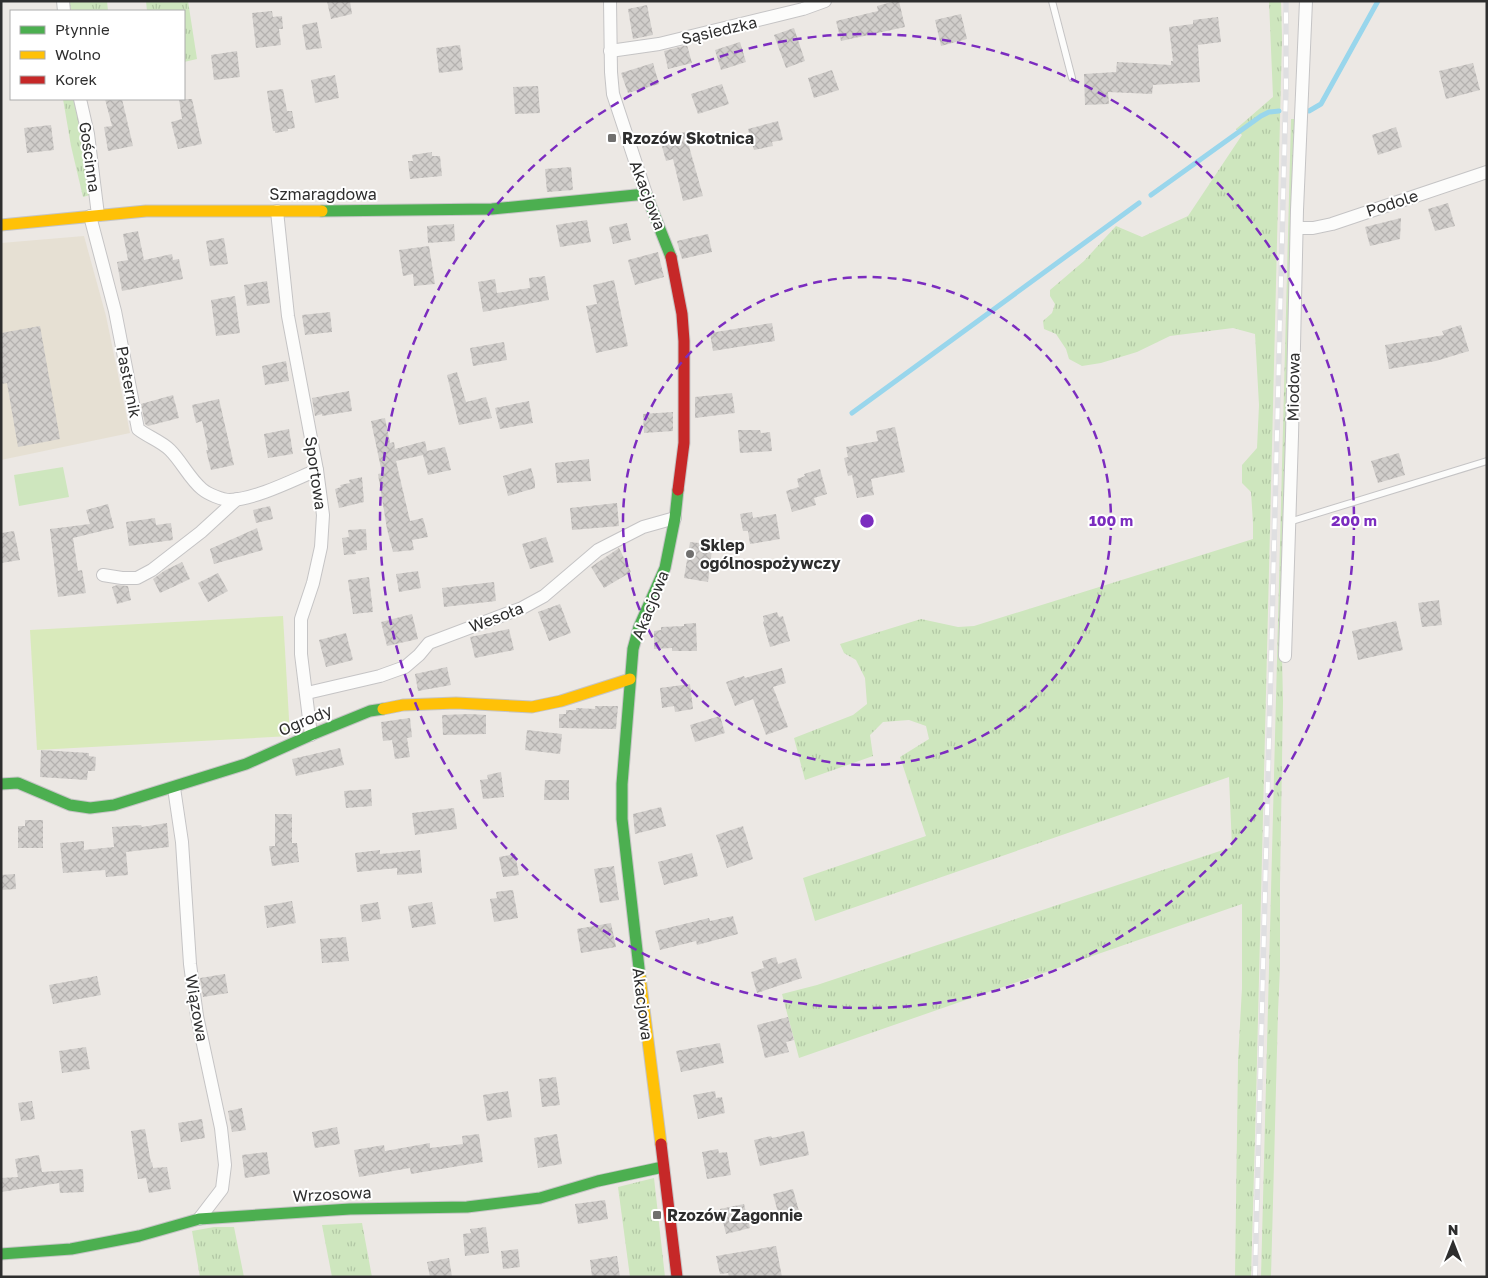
<svg xmlns="http://www.w3.org/2000/svg" width="1488" height="1278" viewBox="0 0 1488 1278" font-family="'Golos Text',sans-serif">
<style>
.education{fill:#e6e0d3}
.grass{fill:url(#grass-tufts)}
.park{fill:#cee6be}
.pitch{fill:#d9eabb}
.lines{fill:none;stroke-linecap:round;stroke-linejoin:round}
.stream{stroke:#99d6ec;stroke-width:5}
.building{fill:url(#building-cross-hatch)}
.lane-casing{stroke:#c5c4c5;stroke-width:8}
.street-casing{stroke:#c5c4c5;stroke-width:14}
.fast-casing{stroke:#c5c4c5;stroke-width:13}
.slow-casing{stroke:#c5c4c5;stroke-width:13}
.jam-casing{stroke:#c5c4c5;stroke-width:13}
.lane{stroke:#fcfcfb;stroke-width:6}
.street{stroke:#fcfcfb;stroke-width:12}
.fast{stroke:#4caf50;stroke-width:11}
.slow{stroke:#ffc107;stroke-width:11}
.jam{stroke:#c62828;stroke-width:11}
.rail-casing{stroke:#dfdfe1;stroke-width:5.5}
.rail{stroke:#fff;stroke-width:4;stroke-dasharray:11;stroke-linecap:butt}
.ring{fill:none;stroke:#7b2cbf;stroke-width:2.5;stroke-dasharray:9 6}
.poi-dot{fill:#706f6e;stroke:#fff;stroke-width:2}
.labels{text-anchor:middle;stroke-width:4;stroke-linejoin:round;paint-order:stroke}
.street-label{font-size:16px;fill:#2e2e2e;stroke:#fff}
.poi-label{font-size:16px;font-weight:bold;fill:#2e2e2e;stroke:#fff;text-anchor:start}
.centre{fill:#7b2cbf;stroke:#fff;stroke-width:2.5}
.ring-label{font-size:15px;text-anchor:middle;font-weight:bold;fill:#7b2cbf;stroke:#fff;stroke-width:4;stroke-linejoin:round;paint-order:stroke}
</style>
<defs>
<pattern id="grass-tufts" width="24" height="20" patternUnits="userSpaceOnUse" patternTransform="scale(1.25)"><rect width="24" height="20" fill="#cee6be"/><path d="M3 7l-1-3M5 7V3M7 7l1-3M15 17l-1-3M17 17v-4M19 17l1-3" fill="none" stroke="#b1c6a4"/></pattern>
<pattern id="building-cross-hatch" width="8" height="8" patternUnits="userSpaceOnUse" patternTransform="scale(1.25)"><rect width="8" height="8" fill="#d1cecb"/><path d="M0 0l8 8M0 8l8-8" fill="none" stroke="#b4b1af"/></pattern>
</defs>
<rect width="100%" height="100%" fill="#ece8e4"/>
<polygon class="education" points="84,236 106,316 130,433 1,460 1,243"/>
<g class="grass">
<polygon points="69,1 107,1 108,11 70,11"/>
<polygon points="146,1 188,1 197,59 184,62 184,11 147,11"/>
<polygon points="1269,1 1281,1 1282,38 1256,1101 1251,1277 1235,1277 1238,1061 1242,988 1242,904 799,1058 782,994 817,985 1232,847 1229,777 815,921 803,878 926,836 900,757 929,739 926,726 909,720 883,722 870,735 873,756 805,780 794,738 853,715 867,704 865,678 856,660 844,653 840,644 921,619 958,627 974,626 1253,539 1253,523 1251,492 1242,483 1242,465 1257,448 1259,405 1255,334 1233,328 1170,336 1137,352 1101,363 1082,366 1069,359 1066,349 1056,334 1044,329 1043,321 1052,313 1055,304 1050,296 1050,290 1084,261 1116,226 1142,237 1188,216 1242,135 1236,129 1273,97"/>
<polygon points="63,99 75,99 83,135 90,195 83,197 71,146"/>
<polygon points="1291,119 1297,119 1282,656 1283,701 1280,884 1280,967 1278,1012 1271,1277 1261,1277"/>
<polygon points="654,1178 665,1277 630,1277 618,1187"/>
<polygon points="362,1223 372,1277 332,1277 322,1225"/>
<polygon points="214,1227 234,1227 244,1277 200,1277 192,1231"/>
</g>
<polygon class="park" points="63,467 69,497 19,506 14,475"/>
<polygon class="pitch" points="283,616 290,736 37,750 30,630"/>
<g class="lines">
<g class="stream">
<polyline points="1309,111 1321,104 1378,1"/>
<polyline points="1151,195 1261,116 1269,112 1279,111"/>
<polyline points="852,413 1139,203"/>
</g>
</g>
<g class="building">
<polygon points="327,1 350,1 352,14 331,19"/>
<polygon points="896,1 899,1 905,27 841,41 836,21 878,11 877,6"/>
<polygon points="647,5 653,35 633,39 628,9"/>
<polygon points="272,11 273,17 282,16 283,29 279,29 281,45 256,48 252,13"/>
<polygon points="961,14 967,39 941,46 935,20"/>
<polygon points="1218,17 1221,42 1198,45 1200,82 1153,85 1152,94 1108,92 1109,104 1085,105 1084,74 1116,72 1117,62 1171,65 1171,61 1173,61 1169,27 1193,24 1193,20"/>
<polygon points="317,22 322,48 306,50 302,25"/>
<polygon points="794,28 805,61 786,68 774,35"/>
<polygon points="740,42 746,62 721,70 715,50"/>
<polygon points="460,45 463,70 439,73 436,48"/>
<polygon points="687,45 692,63 668,69 664,51"/>
<polygon points="237,51 240,77 214,80 211,55"/>
<polygon points="653,63 659,84 628,93 621,73"/>
<polygon points="1473,63 1480,90 1446,99 1439,71"/>
<polygon points="832,70 839,90 814,98 808,78"/>
<polygon points="335,75 339,98 315,103 311,80"/>
<polygon points="722,84 729,104 698,114 691,94"/>
<polygon points="538,86 540,113 515,114 513,87"/>
<polygon points="283,89 287,111 292,111 295,128 288,129 288,131 275,133 275,131 273,131 267,91"/>
<polygon points="105,99 122,99 133,146 108,151 104,127 112,126"/>
<polygon points="179,99 192,99 202,144 178,149 171,122 182,119"/>
<polygon points="778,121 783,140 772,142 773,146 754,150 748,129"/>
<polygon points="51,125 54,150 27,153 24,128"/>
<polygon points="1396,127 1402,147 1378,155 1372,135"/>
<polygon points="685,132 703,196 683,201 673,159 666,161 660,139"/>
<polygon points="432,152 432,156 440,156 442,176 410,179 408,161 413,161 412,155"/>
<polygon points="571,167 573,190 547,192 545,169"/>
<polygon points="1448,203 1455,226 1435,231 1428,209"/>
<polygon points="1401,218 1400,239 1370,246 1365,227"/>
<polygon points="587,220 591,242 560,247 556,225"/>
<polygon points="627,223 631,240 613,244 609,227"/>
<polygon points="454,224 455,241 428,243 427,226"/>
<polygon points="138,231 144,260 172,254 173,260 179,259 183,279 122,291 117,262 128,260 123,234"/>
<polygon points="708,234 712,252 682,259 677,241"/>
<polygon points="224,238 228,264 210,266 206,241"/>
<polygon points="429,246 435,284 414,286 413,274 403,276 399,250"/>
<polygon points="658,252 664,277 635,285 628,260"/>
<polygon points="545,276 549,300 483,312 478,282 495,279 497,293 530,288 529,278"/>
<polygon points="614,280 628,346 596,353 586,306 597,304 593,285"/>
<polygon points="267,281 270,303 247,306 244,285"/>
<polygon points="235,296 240,333 216,336 211,300"/>
<polygon points="330,312 332,332 305,335 302,315"/>
<polygon points="772,323 775,341 713,351 710,333"/>
<polygon points="1461,325 1469,351 1436,361 1389,369 1385,345 1444,335 1442,331"/>
<polygon points="40,326 60,439 18,447 7,383 1,384 1,333"/>
<polygon points="504,342 507,360 473,366 470,348"/>
<polygon points="286,361 289,381 265,385 262,366"/>
<polygon points="457,372 466,402 486,397 492,418 459,425 447,375"/>
<polygon points="349,391 352,411 322,416 322,414 315,416 312,398"/>
<polygon points="732,393 735,413 695,418 695,397"/>
<polygon points="173,395 179,418 148,426 145,424 141,404"/>
<polygon points="219,399 234,465 211,470 206,450 208,450 202,421 196,423 192,405"/>
<polygon points="529,401 533,423 500,429 495,408"/>
<polygon points="673,412 673,431 644,433 643,414"/>
<polygon points="385,418 390,443 394,442 395,449 425,441 427,451 445,447 451,470 428,475 423,455 396,461 410,521 423,518 428,537 412,540 414,550 393,552 387,529 378,474 382,473 371,421"/>
<polygon points="895,427 905,472 871,479 874,495 857,498 852,475 848,476 844,458 848,457 846,447 878,441 876,431"/>
<polygon points="289,429 293,454 268,458 264,434"/>
<polygon points="738,430 760,430 761,433 770,432 772,451 740,453"/>
<polygon points="1399,453 1405,475 1378,483 1371,461"/>
<polygon points="589,459 591,481 557,483 555,463"/>
<polygon points="531,468 535,482 535,488 508,496 503,476"/>
<polygon points="820,469 827,494 814,498 816,505 792,512 786,491 799,487 797,479 805,476 804,474"/>
<polygon points="362,477 364,502 339,508 335,489 341,487 340,485 350,483 349,480"/>
<polygon points="617,503 619,526 572,530 570,508"/>
<polygon points="108,504 114,528 73,538 78,571 82,570 86,593 58,597 50,529 90,524 86,510"/>
<polygon points="270,506 273,519 256,523 253,510"/>
<polygon points="752,512 753,518 776,514 780,539 750,544 748,531 743,531 740,514"/>
<polygon points="155,518 156,525 171,523 173,540 129,546 126,522"/>
<polygon points="257,528 263,550 214,564 210,549"/>
<polygon points="366,529 367,550 355,551 356,554 344,555 342,538 349,537 348,530"/>
<polygon points="14,531 20,560 1,563 1,533"/>
<polygon points="546,537 554,562 530,569 522,544"/>
<polygon points="690,542 708,544 707,549 712,550 708,582 684,578"/>
<polygon points="619,548 631,572 604,588 591,567"/>
<polygon points="182,562 190,579 160,593 153,579 164,571"/>
<polygon points="418,571 421,588 399,592 396,574"/>
<polygon points="218,573 228,591 208,602 198,583"/>
<polygon points="369,577 373,612 353,614 348,580"/>
<polygon points="494,582 496,601 444,607 442,588"/>
<polygon points="117,585 128,586 131,600 117,604 112,587"/>
<polygon points="1439,600 1442,625 1422,627 1418,603"/>
<polygon points="560,604 571,633 549,641 538,612"/>
<polygon points="777,612 779,617 783,616 790,641 770,647 763,622 764,621 763,616"/>
<polygon points="412,614 418,639 387,646 381,622"/>
<polygon points="1396,621 1403,650 1358,660 1352,631"/>
<polygon points="696,623 697,651 672,651 672,648 654,649 654,631 661,630 661,627 684,626 684,624"/>
<polygon points="509,629 514,650 475,658 470,637"/>
<polygon points="346,633 353,660 326,667 319,640"/>
<polygon points="447,667 451,685 418,691 415,674"/>
<polygon points="782,668 786,683 773,687 788,727 766,735 753,699 735,706 726,682 744,676 745,678"/>
<polygon points="690,684 693,709 675,712 674,706 662,708 660,688"/>
<polygon points="595,706 618,706 616,729 559,728 559,714 566,714 566,710 576,710 576,708 595,709"/>
<polygon points="470,714 486,715 486,734 443,735 442,715"/>
<polygon points="720,716 725,733 695,742 690,725"/>
<polygon points="410,718 412,737 407,738 410,757 395,759 392,740 383,741 381,722"/>
<polygon points="527,730 562,734 560,754 525,750"/>
<polygon points="340,748 344,765 296,776 292,759"/>
<polygon points="41,750 89,753 89,756 96,757 95,771 88,771 87,780 40,777"/>
<polygon points="501,772 504,797 483,799 480,780 488,779 487,775"/>
<polygon points="545,780 569,780 569,800 544,800"/>
<polygon points="371,789 372,806 346,808 344,791"/>
<polygon points="661,807 666,826 635,834 633,814"/>
<polygon points="454,808 457,829 415,835 412,813"/>
<polygon points="275,814 292,814 292,843 297,843 299,862 272,866 269,846 275,846"/>
<polygon points="25,820 43,820 43,848 18,848 18,826 25,826"/>
<polygon points="167,823 169,847 126,852 128,875 106,877 105,870 63,873 60,843 84,841 84,850 114,847 112,827 141,825 142,827"/>
<polygon points="743,826 753,859 727,868 716,835"/>
<polygon points="380,850 380,854 420,850 422,873 397,875 397,868 357,872 355,853"/>
<polygon points="692,853 698,876 664,885 658,862"/>
<polygon points="515,854 519,875 503,877 499,857"/>
<polygon points="614,866 619,900 600,903 594,869"/>
<polygon points="15,874 16,889 1,890 1,875"/>
<polygon points="513,890 518,918 494,922 490,899 497,898 496,892"/>
<polygon points="292,901 296,923 267,928 264,906"/>
<polygon points="378,902 381,919 362,922 360,905"/>
<polygon points="432,902 436,924 412,928 408,906"/>
<polygon points="733,916 738,934 697,945 696,941 660,950 655,931 709,918 710,921"/>
<polygon points="611,923 616,947 581,953 577,929"/>
<polygon points="346,937 349,961 322,963 320,939"/>
<polygon points="776,957 778,964 796,958 802,978 757,993 751,972 764,968 762,961"/>
<polygon points="225,974 228,993 203,997 200,978"/>
<polygon points="97,976 101,995 53,1004 49,985"/>
<polygon points="788,1017 794,1040 786,1042 789,1052 765,1058 757,1025"/>
<polygon points="720,1043 724,1063 681,1072 676,1051"/>
<polygon points="86,1047 90,1069 62,1073 59,1051"/>
<polygon points="556,1077 560,1105 542,1107 539,1079"/>
<polygon points="508,1091 512,1117 487,1121 483,1095"/>
<polygon points="715,1091 716,1098 722,1097 725,1113 698,1119 693,1095"/>
<polygon points="32,1101 35,1119 21,1121 18,1103"/>
<polygon points="242,1108 246,1130 232,1132 228,1111"/>
<polygon points="202,1119 205,1138 181,1142 178,1123"/>
<polygon points="337,1127 340,1144 315,1148 312,1132"/>
<polygon points="145,1129 151,1163 152,1162 153,1168 167,1167 171,1189 149,1193 146,1178 138,1179 131,1131"/>
<polygon points="804,1131 809,1155 760,1166 754,1140 771,1136 772,1138"/>
<polygon points="479,1134 483,1162 411,1174 410,1168 359,1177 354,1150 384,1145 385,1151 430,1143 430,1148 463,1144 462,1136"/>
<polygon points="557,1134 562,1164 538,1168 534,1138"/>
<polygon points="718,1149 719,1153 727,1152 731,1175 707,1179 702,1152"/>
<polygon points="267,1152 270,1174 245,1178 242,1155"/>
<polygon points="39,1155 42,1172 83,1169 84,1192 60,1193 59,1183 1,1192 1,1178 18,1177 15,1159"/>
<polygon points="793,1189 800,1215 780,1220 773,1194"/>
<polygon points="605,1200 608,1219 578,1224 575,1204"/>
<polygon points="744,1204 750,1228 726,1234 720,1209"/>
<polygon points="486,1227 489,1253 465,1256 463,1234 471,1233 470,1229"/>
<polygon points="776,1246 782,1277 729,1277 728,1273 720,1274 716,1256"/>
<polygon points="518,1249 520,1267 503,1269 501,1251"/>
<polygon points="617,1256 620,1277 592,1277 590,1260"/>
<polygon points="449,1258 452,1277 430,1277 427,1262"/>
</g>
<g class="lines">
<g class="lane-casing">
<g id="lane">
<polyline points="1052,1 1072,78"/>
<polyline points="1289,522 1487,461"/>
</g>
</g>
<g class="street-casing">
<g id="street">
<polyline points="63,1 64,11"/>
<polyline points="610,1 611,72 613,94 646,194"/>
<polyline points="610,51 659,44 803,9 825,1"/>
<polyline points="80,99 88,134 98,215"/>
<polyline points="277,211 288,316 317,470 323,515 321,547 313,583 301,619 301,654 311,735"/>
<path d="M90 216 115 311 138 429C148 437 161 441 170 450 182 462 189 478 202 489 208 494 222 500 230 500 256 499 293 480 317 470"/>
<polyline points="1297,228 1313,228 1332,224 1487,172"/>
<polyline points="103,575 122,578 137,578 152,570 201,532 237,499"/>
<polyline points="1285,656 1292,436 1297,210 1306,1"/>
<polyline points="307,693 380,676 405,667 419,655 429,643 522,608 544,596 598,550 643,527 675,518"/>
<polyline points="174,788 182,842 190,964 197,1016 221,1128 225,1165 222,1189 199,1219"/>
</g>
</g>
<g class="fast-casing">
<g id="fast">
<polyline points="322,211 492,209 646,194 671,257"/>
<polyline points="1,784 18,783 70,805 90,808 114,805 246,764 311,735 370,711 383,709"/>
<polyline points="640,977 622,819 622,784 633,649 639,627 665,568 675,518 678,490"/>
<polyline points="1,1254 71,1249 139,1236 199,1219 350,1209 467,1207 540,1198 598,1181 663,1167"/>
</g>
</g>
<g class="slow-casing">
<g id="slow">
<polyline points="1,225 146,211 322,211"/>
<polyline points="383,709 403,705 456,703 532,707 561,701 630,679"/>
<polyline points="640,977 661,1144"/>
</g>
</g>
<g class="jam-casing">
<g id="jam">
<polyline points="671,257 682,314 684,341 684,443 678,490"/>
<polyline points="661,1144 677,1277"/>
</g>
</g>
<use href="#lane" class="lane"/>
<use href="#street" class="street"/>
<use href="#fast" class="fast"/>
<use href="#slow" class="slow"/>
<use href="#jam" class="jam"/>
<g class="rail-casing">
<polyline id="rail" points="1255,1277 1286,87 1286,1"/>
</g>
<use href="#rail" class="rail"/>
</g>
<g class="ring">
<circle cx="867" cy="521" r="244"/>
<circle cx="867" cy="521" r="487"/>
</g>
<g class="poi-dot">
<rect x="607" y="133" width="10" height="10" rx="2.5"/>
<circle cx="690" cy="554" r="5"/>
<rect x="652" y="1210" width="10" height="10" rx="2.5"/>
</g>
<g class="labels">
<g class="street-label">
<text transform="translate(719 30) rotate(-13)" y="6">Sąsiedzka</text>
<text transform="translate(90 157) rotate(82)" y="6">Gościnna</text>
<text x="323" y="200">Szmaragdowa</text>
<text transform="translate(648 195) rotate(69)" y="6">Akacjowa</text>
<text transform="translate(1392 203) rotate(-18)" y="6">Podole</text>
<text transform="translate(129 382) rotate(79)" y="6">Pasternik</text>
<text transform="translate(1293 387) rotate(-89)" y="6">Miodowa</text>
<text transform="translate(316 473) rotate(82)" y="6">Sportowa</text>
<text transform="translate(650 605) rotate(-68)" y="6">Akacjowa</text>
<text transform="translate(496 617) rotate(-21)" y="6">Wesoła</text>
<text transform="translate(305 720) rotate(-23)" y="6">Ogrody</text>
<text transform="translate(643 1004) rotate(83)" y="6">Akacjowa</text>
<text transform="translate(197 1008) rotate(80)" y="6">Wiązowa</text>
<text transform="translate(332 1194) rotate(-3)" y="6">Wrzosowa</text>
</g>
<g class="poi-label">
<text x="622" y="144">Rzozów Skotnica</text>
<text x="700" y="551">Sklep<tspan x="700" dy="18">ogólnospożywczy</tspan></text>
<text x="667" y="1221">Rzozów Zagonnie</text>
</g>
</g>
<circle cx="867" cy="521" r="8" class="centre"/>
<g class="ring-label">
<text x="1111" y="526">100 m</text>
<text x="1354" y="526">200 m</text>
</g>
<rect width="1488" height="1278" fill="none" stroke="#2e2e2e" stroke-width="5"/>
<rect x="10" y="10" width="175" height="90" fill="#ffffff" stroke="#ababab"/>
<rect x="20" y="26" width="25" height="8" fill="#4caf50" stroke="#ababab"/>
<text x="55" y="35" font-size="15" fill="#2e2e2e">Płynnie</text>
<rect x="20" y="51" width="25" height="8" fill="#ffc107" stroke="#ababab"/>
<text x="55" y="60" font-size="15" fill="#2e2e2e">Wolno</text>
<rect x="20" y="76" width="25" height="8" fill="#c62828" stroke="#ababab"/>
<text x="55" y="85" font-size="15" fill="#2e2e2e">Korek</text>
<g transform="translate(1453 1243)" stroke="#ffffff" stroke-width="4" paint-order="stroke">
<path d="M0-4L9 19L0 12L-9 19Z" fill="#2e2e2e"/>
<text y="-8" font-size="14" font-weight="bold" text-anchor="middle" fill="#2e2e2e">N</text>
</g>
</svg>
